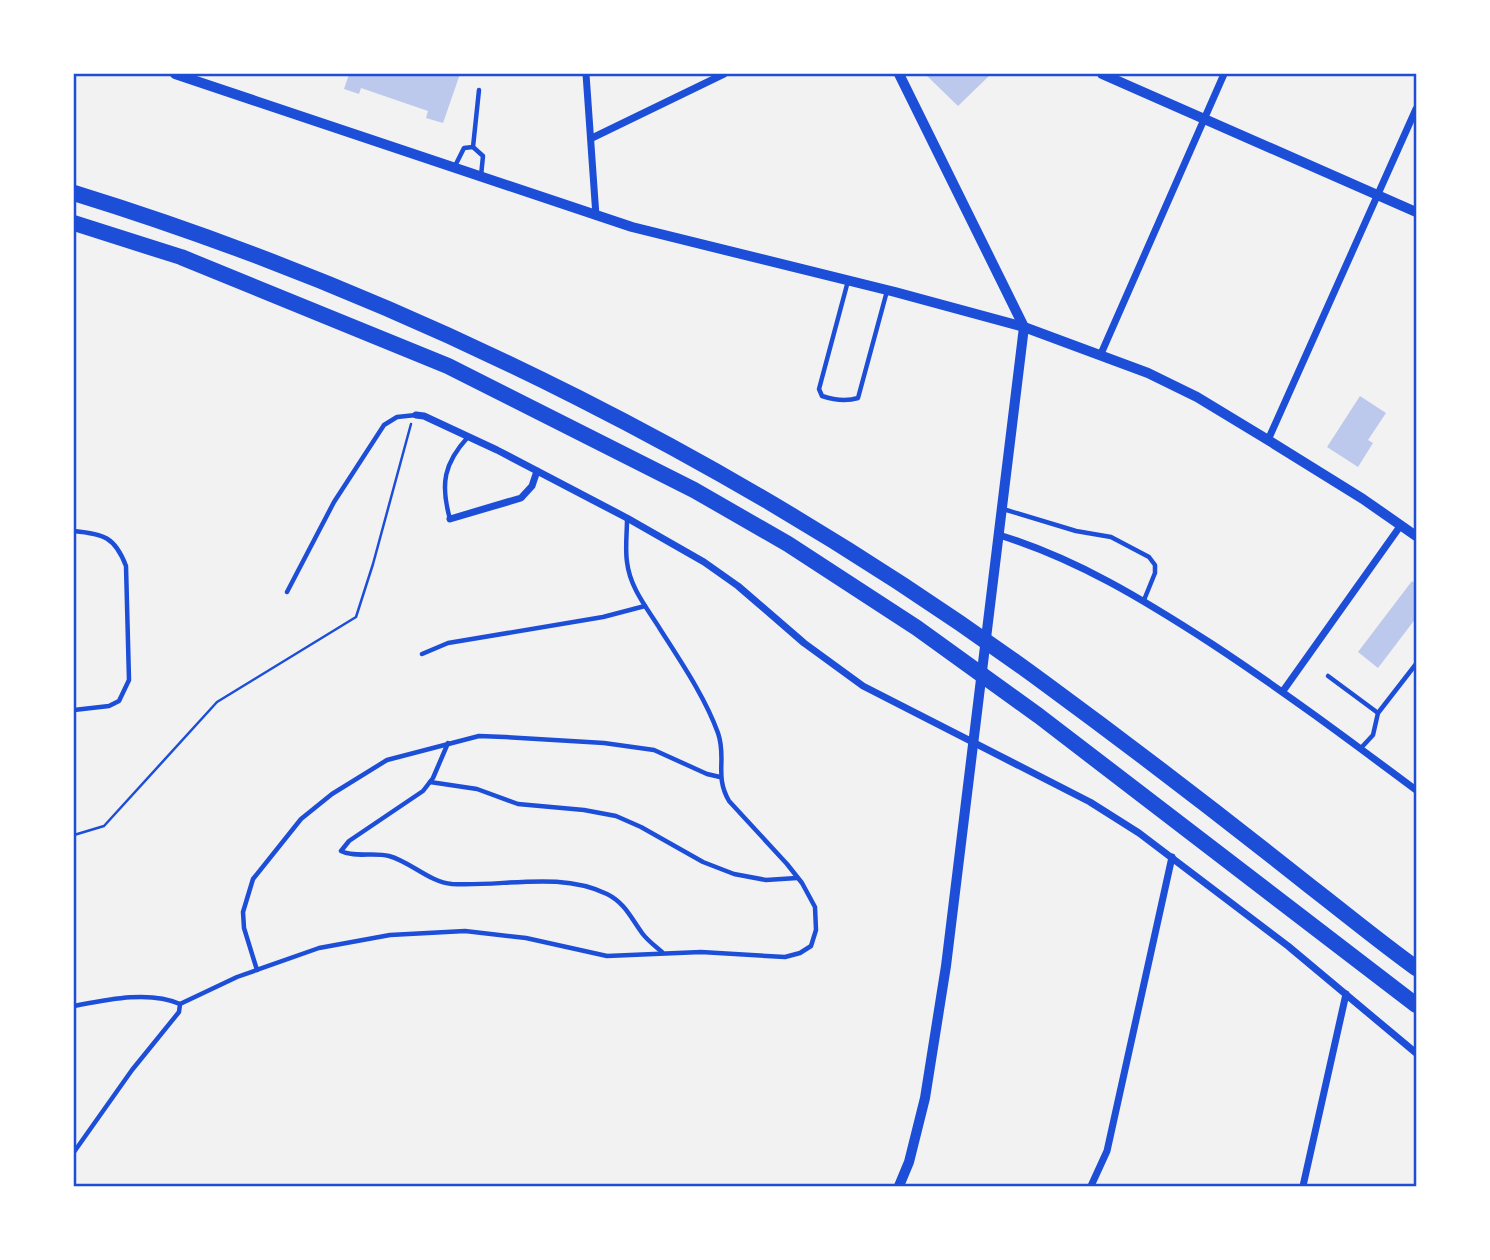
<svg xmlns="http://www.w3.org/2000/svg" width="1490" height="1260" viewBox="0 0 1490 1260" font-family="Spectral,serif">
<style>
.building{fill:#bdc9ec}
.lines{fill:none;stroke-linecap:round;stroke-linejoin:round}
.path{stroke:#1d4ed8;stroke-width:2.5}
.service{stroke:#1d4ed8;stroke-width:4.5}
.minor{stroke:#1d4ed8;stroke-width:7}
.tertiary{stroke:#1d4ed8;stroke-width:10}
.motorway{stroke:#1d4ed8;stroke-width:16}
.neatline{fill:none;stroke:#1d4ed8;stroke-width:2.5}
</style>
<rect width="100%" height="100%" fill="#f2f2f2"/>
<g class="building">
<polygon points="349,74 460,74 443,123 426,118 428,111 361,88 359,94 344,89"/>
<polygon points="925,74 991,74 958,106"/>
<polygon points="1360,396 1386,413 1368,440 1373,443 1358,467 1327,447"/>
<polygon points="1412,581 1416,584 1416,618 1378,668 1358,652"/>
</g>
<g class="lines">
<polyline class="path" points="74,835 104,826 217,702 356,617 373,564 411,424"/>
<g class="service">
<polyline points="473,147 483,156 481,176"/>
<polyline points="455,166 464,148 473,147 479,90"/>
<path d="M848 281 819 389 822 396C834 400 845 402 858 398L887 291"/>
<polyline points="1003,509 1076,531 1111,537 1149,557 1155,565 1155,573 1144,600"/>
<path d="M450 519C440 484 444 463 468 437"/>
<path d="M74 531C104 534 115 537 126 566L129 680 119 701 109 706 74 710"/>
<polyline points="287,592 334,502 384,425 397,417 416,415"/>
<polyline points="422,654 448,643 603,617 645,606"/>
<polyline points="1328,676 1378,713"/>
<path d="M448 743 433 778 423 791 349 841 341 851C354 858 374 852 389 856 411 862 429 882 452 884 503 887 559 871 607 894 625 903 631 918 642 933 647 940 655 946 662 952"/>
<polyline points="1361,748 1373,735 1378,713 1416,664"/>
<polyline points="430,782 477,789 518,804 584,810 616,816 641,827 703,862 734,874 766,880 797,878"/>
<polyline points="257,970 244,928 243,912 253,879 301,819 332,794 387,760 479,736 505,737 604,743 654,750 707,774 720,777"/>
<path d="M180 1004 237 977 319 948 390 935 465 931 526 938 607 956 701 952 785 957 800 953 811 946 816 930 815 907 802 883 787 864 729 801C714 775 727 759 718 733 705 697 681 662 660 629 647 608 630 588 627 562 625 549 627 533 627 519"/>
<path d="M74 1006C105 1000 149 990 180 1004L179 1012 132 1070 74 1152"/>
</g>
<g class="minor">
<polyline points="586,74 596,216"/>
<polyline points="592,138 724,74"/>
<polyline points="1100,356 1224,74"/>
<polyline points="416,415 424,416 497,450 627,518 704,562 738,586 804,643 863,686 1090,802 1139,833 1288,946 1416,1053"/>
<polyline points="1268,440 1416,109"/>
<polyline points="450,519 521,498 532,486 537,471"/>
<path d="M999 535C1077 559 1144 600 1212 644 1282 690 1349 740 1416 790"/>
<polyline points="1283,691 1401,525"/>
<polyline points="1091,1186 1107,1151 1172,857"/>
<polyline points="1303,1186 1346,994"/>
</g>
<g class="tertiary">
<polyline points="175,74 632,227 895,292 1024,327 1148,373 1197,397 1268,440 1363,499 1416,536"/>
<polyline points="899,74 1024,327 946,966 925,1098 909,1162 899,1186"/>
<polyline points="1102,74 1416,212"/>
</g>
<g class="motorway">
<path d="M74 193C414 298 755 471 1043 682 1133 748 1223 817 1311 887 1346 914 1380 942 1416 968"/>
<polyline points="74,223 181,257 448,366 694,490 788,544 917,628 1039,716 1416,1005"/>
</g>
</g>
<rect width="1490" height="1260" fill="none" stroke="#ffffff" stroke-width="150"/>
<rect x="75" y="75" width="1340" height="1110" class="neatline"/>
</svg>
